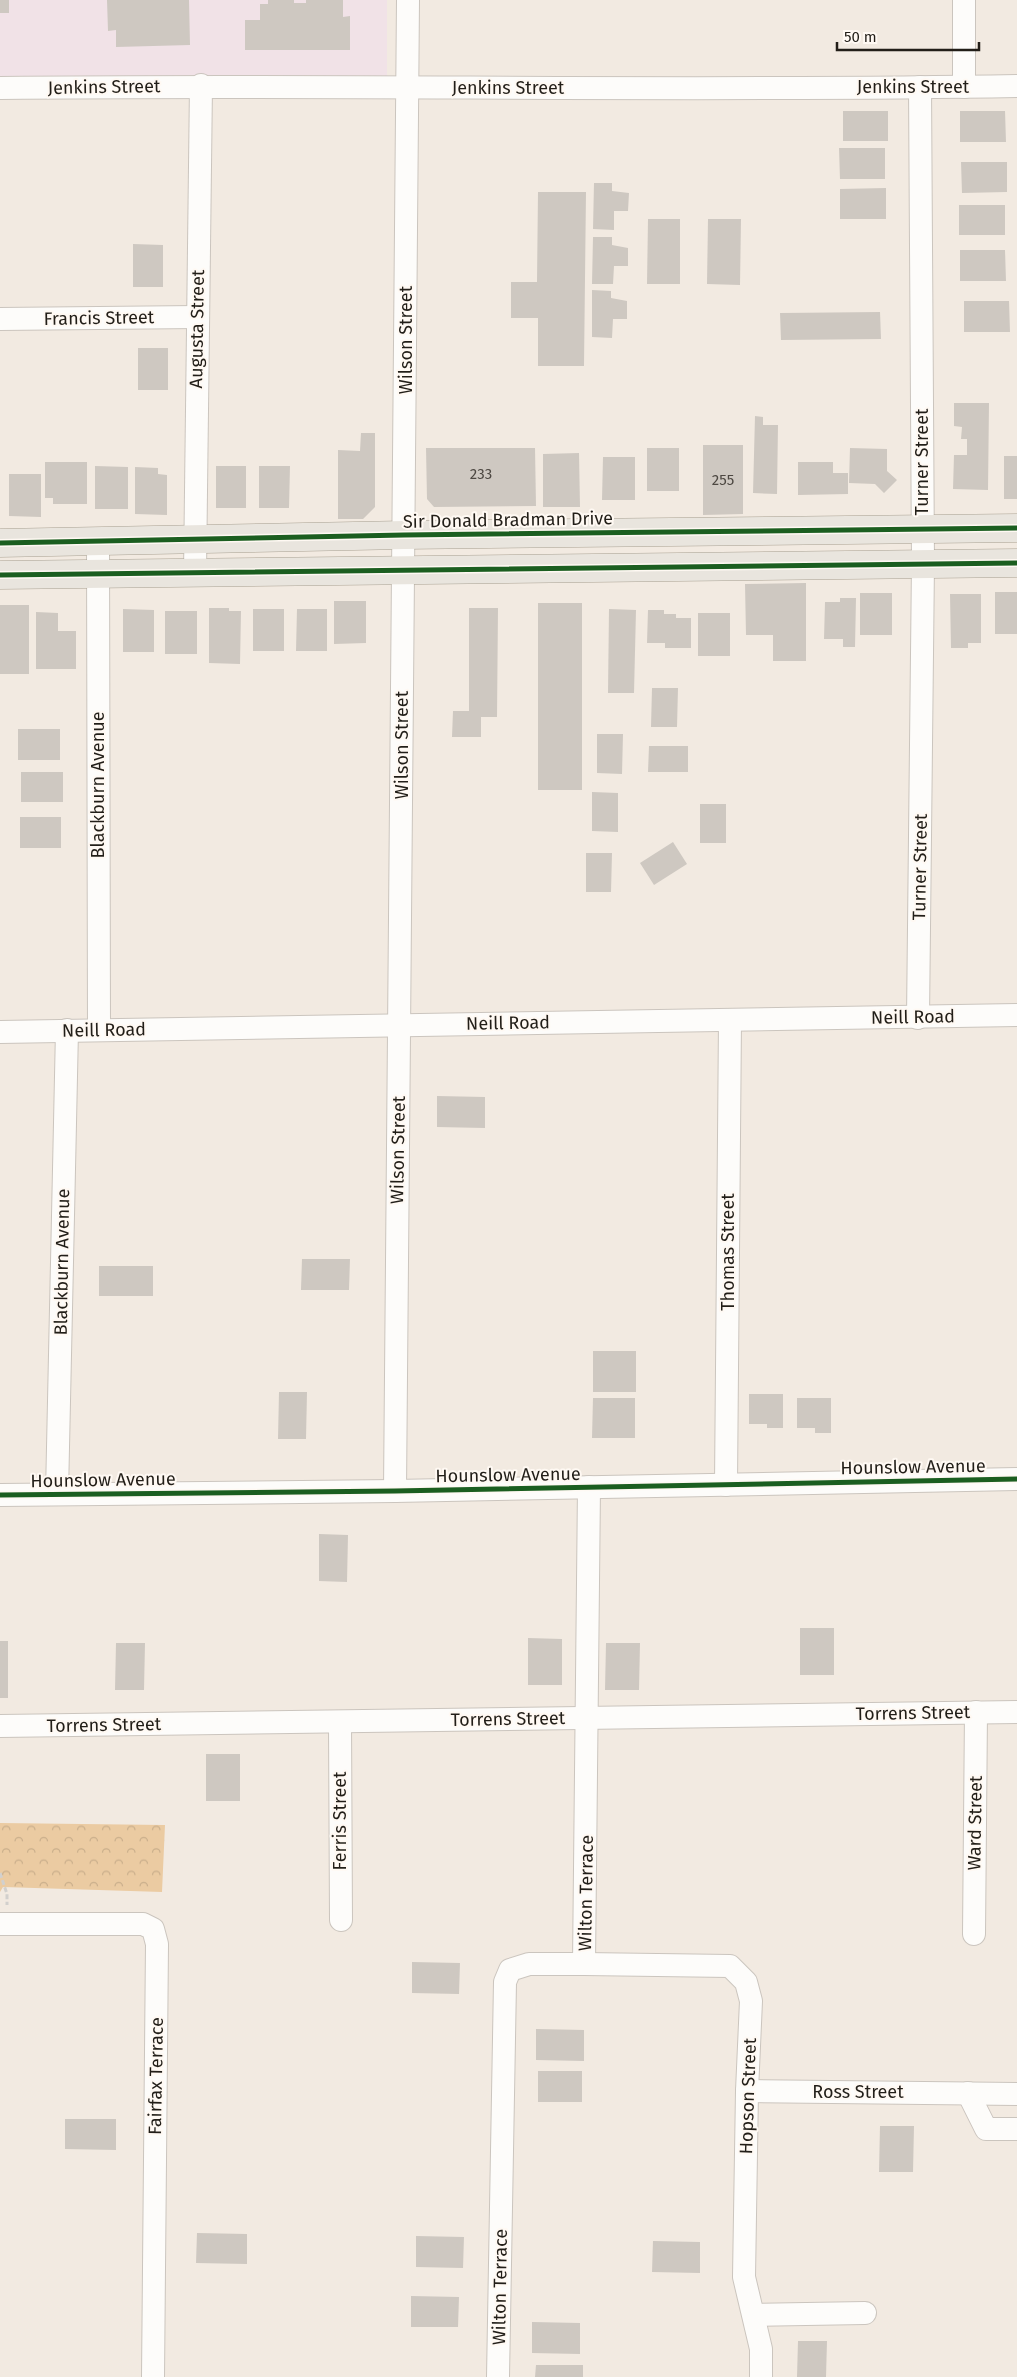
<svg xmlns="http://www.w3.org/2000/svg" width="1017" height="2377" viewBox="0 0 1017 2377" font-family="'Fira Sans',sans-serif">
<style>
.education{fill:#f1e2e7}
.park{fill:url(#park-crowns)}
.building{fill:#cec8c1}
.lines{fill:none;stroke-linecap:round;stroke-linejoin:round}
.minor-casing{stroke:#cbc5be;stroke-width:24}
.primary-casing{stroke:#aaa293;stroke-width:29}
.path{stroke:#d2d0cd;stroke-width:3;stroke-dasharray:5 2.5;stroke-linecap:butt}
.minor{stroke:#fdfcfa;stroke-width:22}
.primary{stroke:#e9e5de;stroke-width:28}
.cycleway-casing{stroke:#fff9f3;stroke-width:8}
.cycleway{stroke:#1b5e20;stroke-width:5}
.labels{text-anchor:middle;stroke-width:4;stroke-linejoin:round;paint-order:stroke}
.number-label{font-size:15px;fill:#4d4842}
.street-label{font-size:18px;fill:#221e18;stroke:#fff9f3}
</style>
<defs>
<pattern id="park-crowns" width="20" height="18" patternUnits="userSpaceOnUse" patternTransform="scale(1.25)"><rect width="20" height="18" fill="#ebcba2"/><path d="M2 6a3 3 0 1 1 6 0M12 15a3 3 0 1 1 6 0" fill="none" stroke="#c9ae8b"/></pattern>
</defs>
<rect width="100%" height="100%" fill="#f2eae1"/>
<rect class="education" x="0" y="0" width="387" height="77"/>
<polygon class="park" points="0,1823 165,1825 162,1892 3,1887 0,1892"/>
<g class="building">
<rect x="0" y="0" width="9" height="13"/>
<polygon points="107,0 189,0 190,45 116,47 116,30 108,31"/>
<polygon points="268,0 294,0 294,3 306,3 306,0 343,0 343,17 350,16 350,50 245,50 245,20 260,20 260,4 268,4"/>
<rect x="843" y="111" width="45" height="30"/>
<polygon points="960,111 1005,111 1006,142 960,142"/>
<polygon points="839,148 885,148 885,179 840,179"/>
<polygon points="961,162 1007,162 1007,192 962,193"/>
<polygon points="594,183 612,183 612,191 629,193 628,211 614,211 614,230 593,229"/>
<polygon points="886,188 886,219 840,219 840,189"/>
<polygon points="538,192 586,192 584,366 538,366 538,318 511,318 511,282 537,282"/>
<rect x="959" y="205" width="46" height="30"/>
<polygon points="648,219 680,219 680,284 647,284"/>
<polygon points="708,219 741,219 740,285 707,284"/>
<polygon points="593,237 612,237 612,245 628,248 628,266 614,266 613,284 592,284"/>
<polygon points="133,244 163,245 163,287 133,287"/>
<polygon points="960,250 1005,250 1006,281 960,281"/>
<polygon points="592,290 611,291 611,298 627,301 627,319 613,319 612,338 592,337"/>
<polygon points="964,301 1009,301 1010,332 964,332"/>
<polygon points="880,312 881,339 781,340 780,313"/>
<rect x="138" y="348" width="30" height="42"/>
<polygon points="954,403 989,403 988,490 953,489 954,455 967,455 967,439 961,439 962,427 954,426"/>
<polygon points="755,416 763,417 763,425 778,425 777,494 753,493"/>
<polygon points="361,433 375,433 375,507 363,519 338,519 338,450 360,451"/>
<polygon points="703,445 743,445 743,514 703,515"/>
<polygon points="426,448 535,448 536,506 434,507 427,499"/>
<rect x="647" y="448" width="32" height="43"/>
<polygon points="850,448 887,449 887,471 897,480 884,493 875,484 849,483"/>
<polygon points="579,453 580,507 543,507 543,454"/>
<rect x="1004" y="456" width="13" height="43"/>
<polygon points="603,457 635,457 635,500 602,500"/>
<polygon points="45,462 87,462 87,504 53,504 53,498 45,498"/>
<polygon points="798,462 833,462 833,473 848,473 848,494 798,495"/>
<polygon points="95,466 128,467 128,509 95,509"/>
<rect x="216" y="466" width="30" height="42"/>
<polygon points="259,466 290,466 289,508 259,508"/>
<polygon points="135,467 158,468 158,474 167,475 167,515 135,514"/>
<polygon points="9,474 41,474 41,517 9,516"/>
<polygon points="806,583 806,661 773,661 773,635 746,635 745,584"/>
<rect x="995" y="592" width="22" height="42"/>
<rect x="860" y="593" width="32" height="42"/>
<polygon points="950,594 981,594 981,643 968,643 968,648 951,648"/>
<polygon points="840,598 856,598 855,647 843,647 843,639 824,639 825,602 840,602"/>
<polygon points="334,601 366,601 366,643 334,644"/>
<rect x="538" y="603" width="44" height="187"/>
<rect x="0" y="605" width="29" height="69"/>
<polygon points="209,608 229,608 229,611 241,611 240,664 209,663"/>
<polygon points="469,608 498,608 497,717 481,717 481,737 452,737 453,711 469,711"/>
<polygon points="123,609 154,610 154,652 123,652"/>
<rect x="253" y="609" width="31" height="42"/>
<polygon points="297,609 327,609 327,651 296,651"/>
<polygon points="609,609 636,610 634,693 608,693"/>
<polygon points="648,610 664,610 664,614 676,614 676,618 691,618 691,648 665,648 665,643 647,643"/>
<rect x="165" y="611" width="32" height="43"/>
<polygon points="36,612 58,613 58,631 76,631 76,669 36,669"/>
<rect x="698" y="613" width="32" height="43"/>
<polygon points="652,688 678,688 677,727 651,727"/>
<rect x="18" y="729" width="42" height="31"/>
<polygon points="597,734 623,734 622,774 597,773"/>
<polygon points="649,746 688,746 688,772 648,772"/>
<rect x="21" y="772" width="42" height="30"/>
<polygon points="592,792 618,793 618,832 592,831"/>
<rect x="700" y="804" width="26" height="39"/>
<rect x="20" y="817" width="41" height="31"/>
<polygon points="673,842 687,864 654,885 640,863"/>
<polygon points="586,853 612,853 611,892 586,892"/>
<polygon points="437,1096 485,1097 485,1128 437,1127"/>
<polygon points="302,1259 350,1259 349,1290 301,1290"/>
<rect x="99" y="1266" width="54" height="30"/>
<rect x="593" y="1351" width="43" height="41"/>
<polygon points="279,1392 307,1392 306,1439 278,1439"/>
<polygon points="749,1394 783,1394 783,1428 767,1428 767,1424 749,1424"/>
<polygon points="593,1398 635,1398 635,1438 592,1438"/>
<polygon points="797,1398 831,1398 831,1433 815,1433 815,1428 797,1428"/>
<polygon points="319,1534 348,1535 347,1582 319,1581"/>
<rect x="800" y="1628" width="34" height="47"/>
<polygon points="528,1638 562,1639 562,1685 528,1685"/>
<rect x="0" y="1641" width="8" height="57"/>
<polygon points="116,1643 145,1643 144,1690 115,1690"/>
<polygon points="606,1643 640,1643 639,1690 605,1690"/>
<rect x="206" y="1754" width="34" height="47"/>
<polygon points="412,1962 460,1963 459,1994 412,1993"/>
<polygon points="536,2029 584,2030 584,2061 536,2060"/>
<rect x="538" y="2071" width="44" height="31"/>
<polygon points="65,2119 116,2119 116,2150 65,2149"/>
<polygon points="880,2126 914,2126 913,2172 879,2172"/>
<polygon points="197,2233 247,2234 247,2264 196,2263"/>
<polygon points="416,2236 464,2237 463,2268 416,2267"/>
<polygon points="653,2241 700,2242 700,2273 652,2272"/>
<polygon points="411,2296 459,2297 458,2327 411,2327"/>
<polygon points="532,2322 580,2323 580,2354 532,2353"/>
<polygon points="798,2341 827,2341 826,2377 797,2377"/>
<polygon points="536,2365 583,2365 583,2377 535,2377"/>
</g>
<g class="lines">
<g class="minor-casing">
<g id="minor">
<polyline points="964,87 964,0"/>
<path d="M0 88C339 84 678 92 1017 86"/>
<polyline points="0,319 197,317"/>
<polyline points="98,541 99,1030"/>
<polyline points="195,573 201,85"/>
<polyline points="918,1018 923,563 920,87"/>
<polyline points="0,1032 1017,1015"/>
<polyline points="726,1485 730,1020"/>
<polyline points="395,1491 408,0"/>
<polyline points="57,1494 67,1030"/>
<polyline points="0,1495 395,1491 1017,1479"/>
<polyline points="340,1722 341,1920"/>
<polyline points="0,1726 1017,1712"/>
<polyline points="0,1924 143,1924 153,1929 157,1944 153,2377"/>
<polyline points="974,1934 976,1712"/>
<polyline points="584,1964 730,1966 746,1982 751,2001 747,2091 744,2277 761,2349 761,2377"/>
<polyline points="747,2091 1017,2094"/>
<polyline points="968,2093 986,2129 1017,2129"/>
<polyline points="754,2315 865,2313"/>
<polyline points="498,2377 505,1982 510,1970 529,1964 584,1964 589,1487"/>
</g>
</g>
<g class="primary-casing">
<g id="primary">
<polyline points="0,543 404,535 1017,528"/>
<polyline points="0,575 1017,563"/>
</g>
</g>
<polyline class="path" points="0,1873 7,1894 7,1905"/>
<use href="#minor" class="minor"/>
<use href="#primary" class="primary"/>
<g class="cycleway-casing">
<g id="cycleway">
<polyline points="0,543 404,535 1017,528"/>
<polyline points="0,575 1017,563"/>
<polyline points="0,1495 395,1491 1017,1479"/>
</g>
</g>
<use href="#cycleway" class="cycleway"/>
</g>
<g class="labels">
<g class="number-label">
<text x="481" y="479">233</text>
<text x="723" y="485">255</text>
</g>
<g class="street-label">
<text transform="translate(104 87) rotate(-1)" y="6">Jenkins Street</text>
<text x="913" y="93">Jenkins Street</text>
<text x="508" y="94">Jenkins Street</text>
<text transform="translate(99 318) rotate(-1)" y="6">Francis Street</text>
<text transform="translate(197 329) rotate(-89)" y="6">Augusta Street</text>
<text transform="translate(406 340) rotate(-90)" y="6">Wilson Street</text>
<text transform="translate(922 462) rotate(-90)" y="6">Turner Street</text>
<text transform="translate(508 520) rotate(-1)" y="6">Sir Donald Bradman Drive</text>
<text transform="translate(402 745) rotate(-90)" y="6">Wilson Street</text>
<text transform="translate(98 785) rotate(-90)" y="6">Blackburn Avenue</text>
<text transform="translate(920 867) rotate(-89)" y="6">Turner Street</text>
<text transform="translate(913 1017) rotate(-1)" y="6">Neill Road</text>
<text transform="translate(508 1023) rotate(-1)" y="6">Neill Road</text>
<text transform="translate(104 1030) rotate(-1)" y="6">Neill Road</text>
<text transform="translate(398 1150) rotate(-89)" y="6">Wilson Street</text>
<text transform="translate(728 1252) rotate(-90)" y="6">Thomas Street</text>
<text transform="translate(62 1262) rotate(-89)" y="6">Blackburn Avenue</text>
<text transform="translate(913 1467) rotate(-1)" y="6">Hounslow Avenue</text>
<text transform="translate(508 1475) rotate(-1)" y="6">Hounslow Avenue</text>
<text transform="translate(103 1480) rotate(-1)" y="6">Hounslow Avenue</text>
<text transform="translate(913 1713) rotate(-1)" y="6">Torrens Street</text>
<text transform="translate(508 1719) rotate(-1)" y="6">Torrens Street</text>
<text transform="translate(104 1725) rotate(-1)" y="6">Torrens Street</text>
<text transform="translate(340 1821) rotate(-90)" y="6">Ferris Street</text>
<text transform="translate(975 1823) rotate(-89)" y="6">Ward Street</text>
<text transform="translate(586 1893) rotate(-89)" y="6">Wilton Terrace</text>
<text transform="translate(156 2076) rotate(-89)" y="6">Fairfax Terrace</text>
<text x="858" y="2098">Ross Street</text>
<text transform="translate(748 2096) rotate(-88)" y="6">Hopson Street</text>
<text transform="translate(500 2287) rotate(-89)" y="6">Wilton Terrace</text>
</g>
</g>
<path d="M837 42v8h142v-8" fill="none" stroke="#221e18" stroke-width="2.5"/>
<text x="844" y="42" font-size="15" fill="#221e18" stroke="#fff9f3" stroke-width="4" paint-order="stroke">50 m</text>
</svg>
